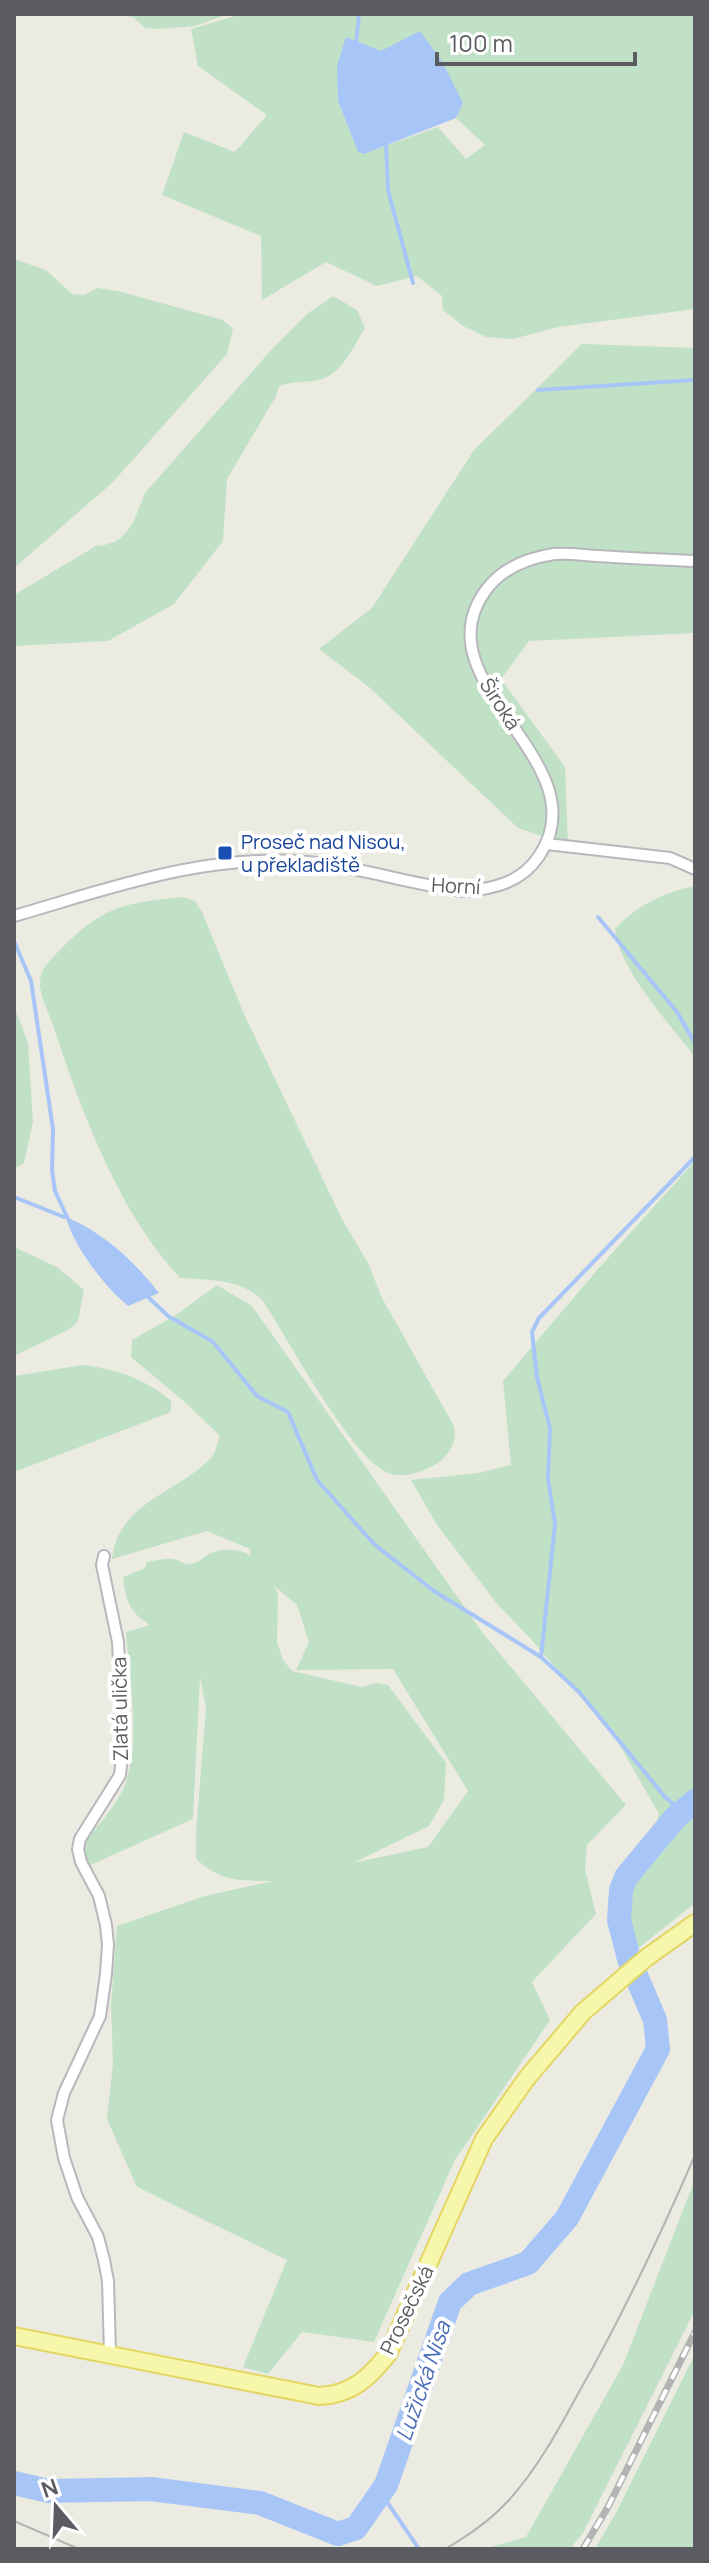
<svg xmlns="http://www.w3.org/2000/svg" width="709" height="2563" viewBox="0 0 709 2563" font-family="Manrope,sans-serif">
<style>
.green{fill:#c0e1c6;fill-rule:evenodd}
.water{fill:#a7c6f7}
.lines{fill:none;stroke-linecap:round;stroke-linejoin:round}
.stream{stroke:#a7c6f7;stroke-width:4}
.river{stroke:#a7c6f7;stroke-width:24}
.minor-casing{stroke:#b7b8bd;stroke-width:14}
.primary-casing{stroke:#e4d663;stroke-width:20}
.minor{stroke:#fff;stroke-width:10}
.primary{stroke:#f7f7ab;stroke-width:16}
.tram{stroke:#b2b3b3;stroke-width:2}
.rail-casing{stroke:#b2b3b3;stroke-width:7}
.rail{stroke:#fff;stroke-width:4;stroke-dasharray:12;stroke-linecap:butt}
.transit-dot{fill:#1a4fb4;stroke:#fff;stroke-width:3}
.labels{text-anchor:middle;stroke-width:8;stroke-linejoin:round;paint-order:stroke}
.street-label{font-size:20px;fill:#5a5c61;stroke:#fff}
.transit-label{font-size:20px;fill:#164399;stroke:#fff;text-anchor:start}
.water-label{font-size:22px;font-style:italic;fill:#4c6eb7;stroke:#fff}
</style>
<rect width="100%" height="100%" fill="#ecebe2"/>
<g class="green">
<polygon points="107,14 229,14 195,26 157,29 145,28 133,17"/>
<path d="M242 14H695V309L558 327 513 339 486 337 463 326 443 310 442 296 417 276 377 286 326 262 262 300 261 236 162 195 184 132 235 152 267 115 198 66 191 29ZM346 38 381 51 463 102 456 118 485 145 466 159 438 127 364 154 358 152 338 101Z"/>
<polygon points="14,259 46,270 72,294 84,295 97,288 118,291 223,320 233,329 227,354 112,483 14,568"/>
<path d="M333 296 357 310 365 328C353 347 342 375 318 380 304 383 292 381 279 386L276 396 227 479 223 541 174 604 108 641 14 646V595L96 546C130 544 134 519 145 493L272 349 307 314Z"/>
<polygon points="582,344 695,348 695,633 529,641 501,679 565,767 568,845 518,828 370,688 319,649 372,608 474,450"/>
<path d="M695 886V1057C671 1026 617 966 615 929 636 906 664 892 695 886Z"/>
<path d="M183 897 195 901 202 912 244 1014 343 1221 368 1263 382 1298 454 1426C457 1439 452 1449 443 1459 432 1469 406 1479 391 1474 354 1464 287 1337 263 1301 242 1279 209 1280 180 1278 171 1267 161 1257 153 1245 109 1184 77 1099 54 1028 50 1015 39 995 40 982 40 969 51 959 59 951 103 906 123 903 183 897Z"/>
<polygon points="14,1006 28,1043 33,1122 24,1163 14,1169"/>
<polygon points="695,1161 695,1903 631,1954 630,1896 659,1814 615,1737 531,1639 498,1605 437,1525 411,1480 478,1473 511,1465 503,1381 598,1269"/>
<polygon points="14,1247 57,1267 84,1290 78,1321 70,1329 14,1356"/>
<path d="M217 1285 252 1306 485 1636 626 1805 587 1845 585 1869 596 1914 532 1982 550 2020 455 2160 374 2342 302 2332 268 2374 243 2367 287 2260 137 2187 107 2119 113 2064 111 2004 117 1926 205 1896 273 1881C238 1880 224 1883 196 1859V1831L206 1708 200 1677 193 1819 88 1866 83 1844C98 1825 118 1805 126 1782 141 1735 129 1680 126 1632L150 1625C129 1612 126 1601 123 1577L145 1568 147 1562C154 1561 165 1558 173 1559 180 1560 183 1565 191 1564 199 1563 201 1559 207 1555 219 1548 241 1548 250 1556V1549L207 1531 112 1559C118 1503 175 1494 210 1459 215 1454 217 1444 220 1436L187 1404 131 1357 132 1340 176 1315ZM274 1586 297 1605 309 1642 296 1670 393 1669 468 1791 428 1847 353 1863 429 1826 444 1800 446 1763 388 1685 376 1683 362 1687 292 1671 283 1660 277 1642 278 1594Z"/>
<path d="M83 1365C116 1369 146 1379 171 1401V1412L14 1472V1376Z"/>
<polygon points="695,2179 695,2310 583,2533 570,2549 484,2549 526,2537 623,2365"/>
<polygon points="695,2354 695,2549 595,2549 617,2511"/>
</g>
<g class="water">
<polygon points="420,31 443,63 463,103 456,118 364,154 358,152 338,101 337,66 346,37 381,51"/>
<path d="M66 1217C103 1232 135 1262 159 1293L128 1306C105 1287 73 1246 66 1217Z"/>
</g>
<g class="lines">
<g class="stream">
<polyline points="356,44 359,14"/>
<polyline points="386,142 388,190 413,283"/>
<polyline points="538,390 695,380"/>
<polyline points="598,917 677,1012 695,1043"/>
<polyline points="14,941 31,981 53,1129 52,1170 55,1191 68,1219"/>
<polyline points="14,1197 64,1217"/>
<polyline points="146,1295 168,1316 213,1342 257,1396 288,1412 317,1480 375,1545 434,1591 541,1657 579,1692 665,1797 683,1812"/>
<polyline points="541,1657 555,1524 548,1479 550,1428 537,1377 532,1332 539,1318 695,1157"/>
<polyline points="381,2493 419,2549"/>
</g>
<polyline class="river" points="14,2483 49,2491 151,2489 260,2503 338,2534 356,2528 386,2485 450,2302 469,2284 528,2263 567,2218 658,2049 655,2020 629,1959 619,1920 621,1890 626,1877 675,1818 695,1801"/>
<g class="minor-casing">
<g id="minor">
<polyline points="547,844 670,858 695,869"/>
<path d="M14 916C111 888 206 853 308 862 361 867 412 885 465 891 494 889 522 882 539 856 603 762 417 683 486 590 502 568 528 558 554 554 568 553 583 555 597 556 630 558 662 560 695 561"/>
<polyline points="104,1556 102,1565 118,1642 123,1747 120,1775 80,1839 78,1849 81,1862 99,1896 106,1925 108,1945 106,1974 100,2016 64,2093 57,2120 64,2158 77,2197 98,2237 104,2260 108,2281 110,2354"/>
</g>
</g>
<g class="primary-casing">
<path id="primary" d="M14 2336 319 2396C351 2395 369 2378 388 2354L484 2139 527 2078 583 2012 646 1958 695 1923"/>
</g>
<use href="#minor" class="minor"/>
<use href="#primary" class="primary"/>
<g class="tram">
<polyline points="14,2521 79,2549"/>
<path d="M445 2549C468 2536 491 2520 509 2500 537 2469 559 2429 579 2392 623 2315 660 2236 695 2155"/>
</g>
<g class="rail-casing">
<polyline id="rail" points="583,2549 608,2507 695,2332"/>
</g>
<use href="#rail" class="rail"/>
</g>
<rect class="transit-dot" x="217" y="845" width="16" height="16" rx="4"/>
<g class="labels">
<g class="street-label">
<text transform="translate(500 704) rotate(57)" y="7">Široká</text>
<text transform="translate(456 886) rotate(3)" y="7">Horní</text>
<text transform="translate(120 1709) rotate(-91)" y="7">Zlatá ulička</text>
<text transform="translate(407 2310) rotate(-64)" y="7">Prosečská</text>
</g>
<g class="transit-label">
<text x="241" y="849">Proseč nad Nisou,<tspan x="241" dy="23">u překladiště</tspan></text>
</g>
<g class="water-label">
<text transform="translate(423 2381) rotate(-71)" y="8">Lužická Nisa</text>
</g>
</g>
<rect width="709" height="2563" fill="none" stroke="#5a5c61" stroke-width="32"/>
<g transform="translate(56 2507) rotate(341)" stroke="#ffffff" stroke-width="6" paint-order="stroke">
<path d="M0-6L14 30L0 20L-14 30Z" fill="#5a5c61"/>
<text y="-12" font-size="22" font-weight="bold" text-anchor="middle" fill="#5a5c61">N</text>
</g>
<path d="M437 52v12h198v-12" fill="none" stroke="#5a5c61" stroke-width="4"/>
<text x="449" y="52" font-size="24" fill="#5a5c61" stroke="#ffffff" stroke-width="6" paint-order="stroke">100 m</text>
</svg>
